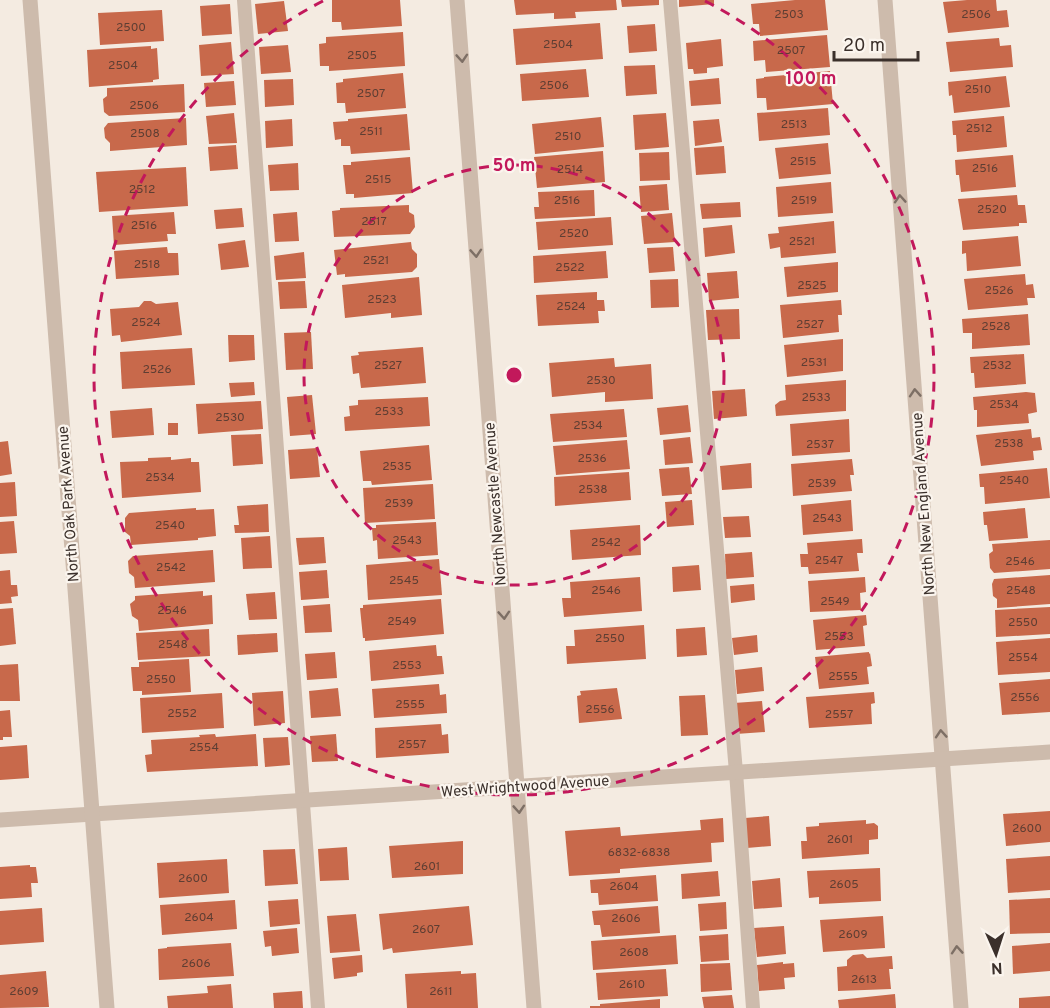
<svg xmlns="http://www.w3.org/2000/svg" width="1050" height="1008" viewBox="0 0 1050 1008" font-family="Overpass,sans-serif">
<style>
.building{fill:#c8694b}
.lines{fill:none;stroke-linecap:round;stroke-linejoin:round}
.service{stroke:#cdbbac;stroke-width:14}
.minor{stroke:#cdbbac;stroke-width:15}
.tertiary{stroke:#cdbbac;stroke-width:15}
.oneway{stroke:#7d6f65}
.ring{fill:none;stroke:#c2185b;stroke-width:3;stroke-dasharray:10 8}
.labels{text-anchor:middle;stroke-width:4.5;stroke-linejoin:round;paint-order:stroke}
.number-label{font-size:12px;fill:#5e3e33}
.street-label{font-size:15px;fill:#3b302b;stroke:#fbf5ee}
.centre{fill:#c2185b;stroke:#fbf5ee;stroke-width:3}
.ring-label{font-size:18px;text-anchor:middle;font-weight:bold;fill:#c2185b;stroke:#fbf5ee;stroke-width:4.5;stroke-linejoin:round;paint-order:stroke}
</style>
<rect width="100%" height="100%" fill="#f4ebe1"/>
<g class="building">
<polygon points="332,0 400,0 402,26 342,30 341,22 332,22"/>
<polygon points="514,0 616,0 617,10 575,12 576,18 554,19 554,13 516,15"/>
<polygon points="621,0 659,0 659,5 622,7"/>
<polygon points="679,0 714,0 714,4 679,7"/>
<polygon points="795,0 825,0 828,30 760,36 759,24 753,24 751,4"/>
<polygon points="967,0 996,0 997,11 1007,10 1009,27 948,33 943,2"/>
<polygon points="284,1 288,31 258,34 255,4"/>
<polygon points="230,4 232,34 202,36 200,6"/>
<polygon points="162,10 164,41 100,45 98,13"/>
<polygon points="600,23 603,59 516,65 513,29"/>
<polygon points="655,24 657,51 629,53 627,26"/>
<polygon points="403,32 405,66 329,71 329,66 320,66 319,44 326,43 326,37"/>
<polygon points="827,35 830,67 766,72 765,60 754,61 753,41"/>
<polygon points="999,38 1000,46 1011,45 1013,67 950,72 946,42"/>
<polygon points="721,39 723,66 707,68 707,73 694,74 693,69 688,69 686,43"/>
<polygon points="231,42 234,74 201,76 199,45"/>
<polygon points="288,45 291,72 261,74 259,47"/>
<polygon points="151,46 151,49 157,48 159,79 153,80 153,82 89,87 87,50"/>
<polygon points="655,65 657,94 626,96 624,66"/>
<polygon points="586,69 589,97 522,101 520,74"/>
<polygon points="830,71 833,104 767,110 766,98 757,98 756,79 764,78 764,77"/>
<polygon points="403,73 406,108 346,113 345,103 337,103 336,83 343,82 343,79"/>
<polygon points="1006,76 1010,107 954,113 952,95 949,96 948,82"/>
<polygon points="719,78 721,104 691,106 689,81"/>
<polygon points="293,79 294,105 265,107 264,80"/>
<polygon points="234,81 236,105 206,107 204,83"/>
<polygon points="184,84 185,112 109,116 104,112 103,99 107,96 107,88"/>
<polygon points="828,108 830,135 759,141 757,113"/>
<polygon points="234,113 237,143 209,144 206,116"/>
<polygon points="666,113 669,147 635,150 633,115"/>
<polygon points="407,114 410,150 351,154 350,146 341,146 341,139 335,140 333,122 348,121 348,119"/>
<polygon points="1004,116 1007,147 957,152 956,135 953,135 952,121"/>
<polygon points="601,117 604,147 535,154 532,124"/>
<polygon points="186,118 187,145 110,151 110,143 105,138 104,128 108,123"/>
<polygon points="292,119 293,146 266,148 265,121"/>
<polygon points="719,119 722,142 695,146 693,121"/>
<polygon points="828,143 831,174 779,179 775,148"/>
<polygon points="236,145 238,169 210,171 208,147"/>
<polygon points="724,146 726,173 696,175 694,148"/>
<polygon points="603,151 605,182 537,188 534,157"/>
<polygon points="669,152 670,180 640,181 639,153"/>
<polygon points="1013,155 1016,187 961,192 959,175 956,175 955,160"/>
<polygon points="410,157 413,193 354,198 354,194 346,194 343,165 351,165 351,162"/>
<polygon points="298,163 299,190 270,191 268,165"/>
<polygon points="186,167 188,206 99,212 96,172"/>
<polygon points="831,182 833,213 778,217 776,187"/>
<polygon points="667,184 669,210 641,212 639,186"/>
<polygon points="594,190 595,216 535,219 534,207 539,207 538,192"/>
<polygon points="1017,195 1018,205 1025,205 1027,223 1019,223 1019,226 963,230 958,199"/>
<polygon points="740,202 741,217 702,219 700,204"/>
<polygon points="409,205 409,212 414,215 415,227 410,234 334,237 332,211 340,210 340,208"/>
<polygon points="242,208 244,227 216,229 214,210"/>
<polygon points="174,212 176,234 167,234 168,241 114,245 112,216"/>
<polygon points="297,212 299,241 275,242 273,214"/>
<polygon points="672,213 675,242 644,244 641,216"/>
<polygon points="611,217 613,245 538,250 536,222"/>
<polygon points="834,221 836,253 781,258 780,247 770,249 768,234 779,233 778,227"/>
<polygon points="732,225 735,253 705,257 703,228"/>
<polygon points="1018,236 1021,266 967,271 966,253 962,254 962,241"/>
<polygon points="245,240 249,267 221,270 218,244"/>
<polygon points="411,242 412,249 417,254 417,267 412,272 345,277 345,274 337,275 334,250"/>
<polygon points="167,247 168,253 178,253 179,275 116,279 114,251"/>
<polygon points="673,247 675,271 649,273 647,248"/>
<polygon points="606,251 608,278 534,283 533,256"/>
<polygon points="304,252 306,278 276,280 274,256"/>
<polygon points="838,262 838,292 787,297 784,267"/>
<polygon points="737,271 739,298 709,301 707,273"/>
<polygon points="1025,274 1026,285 1033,284 1035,298 1027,298 1028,305 968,310 964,279"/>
<polygon points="419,277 422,315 391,318 391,313 345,318 342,285"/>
<polygon points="678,279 679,307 651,308 650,280"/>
<polygon points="305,281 307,308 280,309 278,282"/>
<polygon points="597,292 597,300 604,300 605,311 598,311 599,323 538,326 536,295"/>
<polygon points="841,300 842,315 838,315 839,332 783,338 780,305"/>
<polygon points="144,301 151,301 156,304 178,302 182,335 121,342 120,335 112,336 110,309 139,307"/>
<polygon points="739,309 740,339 708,340 706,310"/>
<polygon points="1028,314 1030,345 972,349 972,333 963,333 962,319"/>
<polygon points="311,332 313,369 286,370 284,333"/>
<polygon points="228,335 254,335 255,360 229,362"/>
<polygon points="843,339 843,371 787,377 784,345"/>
<polygon points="423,347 426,383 361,388 359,373 353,374 351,356 359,355 358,352"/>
<polygon points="192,348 195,385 122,389 120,352"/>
<polygon points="1024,354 1026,384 975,388 974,373 971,373 970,357"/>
<polygon points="614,358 615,367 651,364 653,399 605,402 605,392 552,397 549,363"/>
<polygon points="846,380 846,411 776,416 775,405 780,401 786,400 785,385"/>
<polygon points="254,382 255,395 231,397 229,383"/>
<polygon points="745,389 747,416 714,419 712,391"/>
<polygon points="1026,392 1035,393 1037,412 1028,414 1029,423 977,427 977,410 974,410 973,397"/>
<polygon points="312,395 316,434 290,436 287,397"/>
<polygon points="428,397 430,426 345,431 344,417 350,416 349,406 358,405 358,400"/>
<polygon points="261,401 263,429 198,434 196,404"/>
<polygon points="688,405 691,432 660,435 657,408"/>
<polygon points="152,408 154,435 112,438 110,411"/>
<polygon points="624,409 627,437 553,442 550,414"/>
<polygon points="849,419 850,452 792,456 790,424"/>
<rect x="168" y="423" width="10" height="12"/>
<polygon points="1031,429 1032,438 1040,437 1042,450 1033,451 1034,460 981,466 976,435"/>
<polygon points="261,434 263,464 233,466 231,435"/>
<polygon points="690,437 693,463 665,465 663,440"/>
<polygon points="627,440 630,469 556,475 553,446"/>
<polygon points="8,441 12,474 0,476 0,442"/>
<polygon points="429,445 432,480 372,485 371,481 363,481 360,451"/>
<polygon points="317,448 320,477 290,479 288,450"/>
<polygon points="171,457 171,460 191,458 191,462 199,462 201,492 122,498 120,462 148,461 148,458"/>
<polygon points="852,459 854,475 850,475 852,491 793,496 791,464"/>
<polygon points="751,463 752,488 722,490 720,466"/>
<polygon points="689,467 692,494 662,496 659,469"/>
<polygon points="1047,468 1050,498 985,504 984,487 980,487 979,474"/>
<polygon points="629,472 631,500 555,506 554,477"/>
<polygon points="15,482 17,516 0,517 0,483"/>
<polygon points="433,484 435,519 365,523 363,488"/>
<polygon points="692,500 694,525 667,527 665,502"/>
<polygon points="851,500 853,531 803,535 801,505"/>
<polygon points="268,504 269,532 235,533 234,525 239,525 237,506"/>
<polygon points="196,508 196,510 214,509 216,536 198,538 198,540 131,545 130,536 125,532 125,518 129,513"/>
<polygon points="1025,508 1028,538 989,541 987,525 984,525 983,512"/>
<polygon points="749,516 751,537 725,538 723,517"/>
<polygon points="14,521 17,553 0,554 0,522"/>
<polygon points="436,522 438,555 378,559 377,540 373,541 372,528 376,528 376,525"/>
<polygon points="640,525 641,555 572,560 570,530"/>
<polygon points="270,536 272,568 243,569 241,538"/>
<polygon points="324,537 326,563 299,565 296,538"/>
<polygon points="862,539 863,553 857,553 859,571 809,574 808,567 801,567 800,554 808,554 807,543"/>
<polygon points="1050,540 1050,569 994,573 990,568 989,554 993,551 992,544"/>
<polygon points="213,550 215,582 135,588 134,577 129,573 128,561 133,556"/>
<polygon points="752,552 754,577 726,579 725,554"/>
<polygon points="439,559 442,595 368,600 366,565"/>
<polygon points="699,565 701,590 673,592 672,567"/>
<polygon points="10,570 11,585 17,585 18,596 11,597 12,603 0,604 0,571"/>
<polygon points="327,570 329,598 301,600 299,572"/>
<polygon points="1050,575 1050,604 997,608 997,599 993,596 992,584 994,579"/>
<polygon points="640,577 642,611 564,617 562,598 571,598 570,582"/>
<polygon points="865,577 866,592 860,593 861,610 810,612 808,581"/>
<polygon points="754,584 755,600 731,603 730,586"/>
<polygon points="203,591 203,596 212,595 213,624 139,631 138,620 132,616 130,604 135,600 135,596"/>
<polygon points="275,592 277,619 249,620 246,594"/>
<polygon points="441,599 444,634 365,641 365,638 363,638 360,608 363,608 363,605"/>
<polygon points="330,604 332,632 305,633 303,606"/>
<polygon points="1050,607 1050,634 996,637 995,610"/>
<polygon points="13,608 16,644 0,646 0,609"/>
<polygon points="866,615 867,625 863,626 865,646 816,650 813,620"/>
<polygon points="644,625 646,659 567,664 566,646 575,646 574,630"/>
<polygon points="705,627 707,655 677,657 676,629"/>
<polygon points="209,629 210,656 138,660 136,633"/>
<polygon points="277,633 278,652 238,655 237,635"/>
<polygon points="757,635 758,652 734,655 732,638"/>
<polygon points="1050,638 1050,672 998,675 996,642"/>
<polygon points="436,645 437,656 442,656 444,674 371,681 369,651"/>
<polygon points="335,652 337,678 307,680 305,654"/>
<polygon points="869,652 869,654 870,653 872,666 867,667 869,684 819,689 815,657"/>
<polygon points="189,659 191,692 142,695 142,691 133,691 131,667 139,667 139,662"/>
<polygon points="18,664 20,701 0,701 0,665"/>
<polygon points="762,667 764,691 737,694 735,670"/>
<polygon points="1050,679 1050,712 1002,715 999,683"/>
<polygon points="439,684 440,695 446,694 447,713 374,718 372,689"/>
<polygon points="338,688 341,716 311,718 309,691"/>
<polygon points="617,688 622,719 579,723 577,696 581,695 580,691"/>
<polygon points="283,691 285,723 254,726 252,693"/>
<polygon points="874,692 875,703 871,704 872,724 809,728 806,697"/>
<polygon points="222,693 224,728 142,733 140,698"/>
<polygon points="705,695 708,735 681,736 679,696"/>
<polygon points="762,701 765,732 736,734 734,703"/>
<polygon points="10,710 12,737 3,737 3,740 0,740 0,711"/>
<polygon points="441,724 442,735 448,734 449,753 376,758 375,728"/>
<polygon points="215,734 216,737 256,734 258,766 147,772 145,755 152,754 151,740 200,737 199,735"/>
<polygon points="336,734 338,761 312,762 310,736"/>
<polygon points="288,737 290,765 265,767 263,738"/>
<polygon points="27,745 29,778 0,780 0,747"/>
<polygon points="1050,811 1050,842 1006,846 1003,814"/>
<polygon points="769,816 771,846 747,848 745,818"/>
<polygon points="723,818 724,842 711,843 712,862 620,869 620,873 569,876 565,831 620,827 621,836 701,830 700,820"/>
<polygon points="866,820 866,824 874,823 878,826 878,839 869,840 869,854 802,859 801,841 807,841 806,827 819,826 819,823"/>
<polygon points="463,841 463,874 392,878 389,846"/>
<polygon points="347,847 349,880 320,881 318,849"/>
<polygon points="295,849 298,884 265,886 263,850"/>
<polygon points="1050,856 1050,890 1008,893 1006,859"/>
<polygon points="227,859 229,893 159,898 157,863"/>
<polygon points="30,865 30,867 36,867 38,883 31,883 32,897 0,899 0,867"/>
<polygon points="880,868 881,901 819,904 819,897 809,898 807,871"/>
<polygon points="718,871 720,896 682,899 681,874"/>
<polygon points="656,875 658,901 599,905 598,893 591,893 590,880"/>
<polygon points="780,878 782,907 754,909 752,881"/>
<polygon points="1050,898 1050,933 1010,934 1009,900"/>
<polygon points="298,899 300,924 270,927 268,901"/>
<polygon points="235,900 237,929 162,935 160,905"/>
<polygon points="726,902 727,929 700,931 698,904"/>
<polygon points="469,906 473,945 393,953 392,948 383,950 379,914"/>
<polygon points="658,906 660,933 602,937 600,925 594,925 592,911"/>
<polygon points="42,908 44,942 0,945 0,911"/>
<polygon points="356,914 360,951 330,953 327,916"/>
<polygon points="883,916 885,948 823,952 820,920"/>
<polygon points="784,926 786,954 757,957 754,928"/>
<polygon points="297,928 299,953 272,956 271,946 265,947 263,931"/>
<polygon points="728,934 729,960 701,962 699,936"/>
<polygon points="676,935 678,964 593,970 591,941"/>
<polygon points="231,943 234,976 159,980 158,949 167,948 167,947"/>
<polygon points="1050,943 1050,971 1013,974 1012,946"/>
<polygon points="863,954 867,958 892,956 893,969 889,969 891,989 838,991 837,967 847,966 847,960 853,955"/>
<polygon points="362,955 363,972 357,973 357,976 334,979 332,958"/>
<polygon points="783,962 783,964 794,963 795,977 784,978 785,989 759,991 757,965"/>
<polygon points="730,963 732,990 701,992 700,964"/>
<polygon points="666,969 668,996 598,1000 596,973"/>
<polygon points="46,971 49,1007 0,1008 0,975"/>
<polygon points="461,971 461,974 476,973 478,1008 407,1008 405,974"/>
<polygon points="231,984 233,1008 168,1008 167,996 208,993 207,986"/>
<polygon points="302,991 303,1008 274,1008 273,993"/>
<polygon points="895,994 896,1008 839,1008 838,1000"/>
<polygon points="732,995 734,1008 704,1008 702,997"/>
<polygon points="1050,996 1050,1008 1019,1008 1019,998"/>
<polygon points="660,999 660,1008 590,1008 590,1006 600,1006 600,1004"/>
</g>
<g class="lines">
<g class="service">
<polyline points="244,0 318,1008"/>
<polyline points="670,0 736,772 753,1008"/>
</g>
<g class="minor">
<polyline points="457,0 534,1008"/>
<polyline points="885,0 961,1008"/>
<polyline points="0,820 1050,752"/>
</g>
<polyline class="tertiary" points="30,0 107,1008"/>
</g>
<defs><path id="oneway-chevron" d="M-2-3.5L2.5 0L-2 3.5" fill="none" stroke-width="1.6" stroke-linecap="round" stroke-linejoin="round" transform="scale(1.5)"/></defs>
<g class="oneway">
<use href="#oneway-chevron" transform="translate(462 58) rotate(86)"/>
<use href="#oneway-chevron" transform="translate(900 199) rotate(-94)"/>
<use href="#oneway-chevron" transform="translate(476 253) rotate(86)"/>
<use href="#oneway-chevron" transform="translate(915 393) rotate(-94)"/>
<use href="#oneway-chevron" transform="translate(504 615) rotate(86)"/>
<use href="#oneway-chevron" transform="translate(941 734) rotate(-94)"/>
<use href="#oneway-chevron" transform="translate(519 809) rotate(86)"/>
<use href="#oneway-chevron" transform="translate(957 950) rotate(-94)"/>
</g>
<g class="ring">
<circle cx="514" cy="375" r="210"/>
<path d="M705 1A420 420 0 1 1 323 1"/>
</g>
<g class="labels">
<g class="number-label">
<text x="789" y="18">2503</text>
<text x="976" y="18">2506</text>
<text x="131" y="31">2500</text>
<text x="558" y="48">2504</text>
<text x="791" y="54">2507</text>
<text x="362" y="59">2505</text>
<text x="123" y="69">2504</text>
<text x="554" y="89">2506</text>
<text x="978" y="93">2510</text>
<text x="371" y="97">2507</text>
<text x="144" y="109">2506</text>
<text x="794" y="128">2513</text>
<text x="979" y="132">2512</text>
<text x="371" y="135">2511</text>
<text x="145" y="137">2508</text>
<text x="568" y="140">2510</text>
<text x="803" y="165">2515</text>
<text x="985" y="172">2516</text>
<text x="570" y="173">2514</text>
<text x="378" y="183">2515</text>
<text x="142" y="193">2512</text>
<text x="567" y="204">2516</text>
<text x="804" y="204">2519</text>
<text x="992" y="213">2520</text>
<text x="374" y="225">2517</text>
<text x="144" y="229">2516</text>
<text x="574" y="237">2520</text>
<text x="802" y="245">2521</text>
<text x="376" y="264">2521</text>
<text x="147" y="268">2518</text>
<text x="570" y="271">2522</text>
<text x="812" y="289">2525</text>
<text x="999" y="294">2526</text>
<text x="382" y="303">2523</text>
<text x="571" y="310">2524</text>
<text x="146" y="326">2524</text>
<text x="810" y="328">2527</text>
<text x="996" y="330">2528</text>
<text x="814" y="366">2531</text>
<text x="388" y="369">2527</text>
<text x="997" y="369">2532</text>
<text x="157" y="373">2526</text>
<text x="601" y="384">2530</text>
<text x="816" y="401">2533</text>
<text x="1004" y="408">2534</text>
<text x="389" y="415">2533</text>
<text x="230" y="421">2530</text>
<text x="588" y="429">2534</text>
<text x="1009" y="447">2538</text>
<text x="820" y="448">2537</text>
<text x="592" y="462">2536</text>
<text x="397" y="470">2535</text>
<text x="160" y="481">2534</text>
<text x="1014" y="484">2540</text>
<text x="822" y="487">2539</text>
<text x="593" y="493">2538</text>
<text x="399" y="507">2539</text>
<text x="827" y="522">2543</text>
<text x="170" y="529">2540</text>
<text x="407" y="544">2543</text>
<text x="606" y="546">2542</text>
<text x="829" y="564">2547</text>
<text x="1020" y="565">2546</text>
<text x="171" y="571">2542</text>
<text x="404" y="584">2545</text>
<text x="606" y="594">2546</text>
<text x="1021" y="594">2548</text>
<text x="835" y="605">2549</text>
<text x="172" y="614">2546</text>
<text x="402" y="625">2549</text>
<text x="1023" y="626">2550</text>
<text x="839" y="640">2553</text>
<text x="610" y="642">2550</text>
<text x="173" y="648">2548</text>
<text x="1023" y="661">2554</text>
<text x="407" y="669">2553</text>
<text x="843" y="680">2555</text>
<text x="161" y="683">2550</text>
<text x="1025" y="701">2556</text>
<text x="410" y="708">2555</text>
<text x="600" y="713">2556</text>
<text x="182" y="717">2552</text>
<text x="839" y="718">2557</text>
<text x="412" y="748">2557</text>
<text x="204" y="751">2554</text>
<text x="1027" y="832">2600</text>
<text x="840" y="843">2601</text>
<text x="639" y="856">6832-6838</text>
<text x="427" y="870">2601</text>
<text x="193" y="882">2600</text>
<text x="844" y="888">2605</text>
<text x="624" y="890">2604</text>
<text x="199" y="921">2604</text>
<text x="626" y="922">2606</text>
<text x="426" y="933">2607</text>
<text x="853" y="938">2609</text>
<text x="634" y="956">2608</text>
<text x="196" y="967">2606</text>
<text x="864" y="983">2613</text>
<text x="632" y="988">2610</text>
<text x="24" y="995">2609</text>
<text x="441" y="995">2611</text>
</g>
<g class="street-label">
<text transform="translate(68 504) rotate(-94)" y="5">North Oak Park Avenue</text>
<text transform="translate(495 504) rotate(-94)" y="5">North Newcastle Avenue</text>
<text transform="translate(923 504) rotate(-94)" y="5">North New England Avenue</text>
<text transform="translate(525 786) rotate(-4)" y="5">West Wrightwood Avenue</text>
</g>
</g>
<circle cx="514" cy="375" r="9" class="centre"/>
<g class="ring-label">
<text x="811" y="84">100 m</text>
<text x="514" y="171">50 m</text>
</g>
<g transform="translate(996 954) rotate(177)" stroke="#fbf5ee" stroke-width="4.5" paint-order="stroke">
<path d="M0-4.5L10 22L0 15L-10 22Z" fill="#3b302b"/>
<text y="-9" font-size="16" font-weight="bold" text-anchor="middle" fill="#3b302b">N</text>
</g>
<path d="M834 51v9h84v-9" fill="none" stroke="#3b302b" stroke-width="3"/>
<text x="843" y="51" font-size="18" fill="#3b302b" stroke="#fbf5ee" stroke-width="4.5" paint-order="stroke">20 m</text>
</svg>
